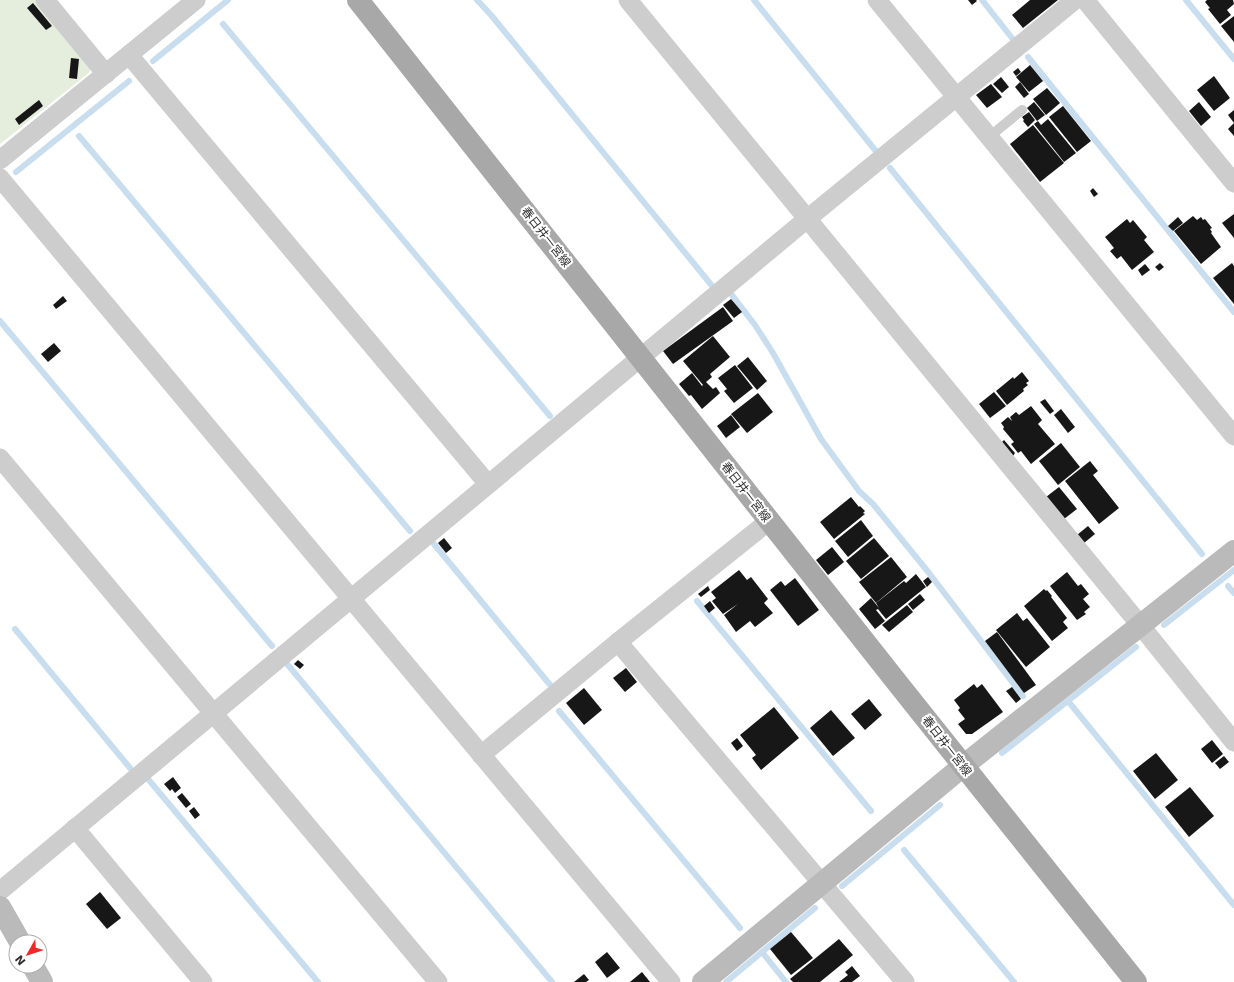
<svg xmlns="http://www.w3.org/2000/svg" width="1234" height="982" viewBox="0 0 1234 982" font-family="'DejaVu Sans','Noto Sans JP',sans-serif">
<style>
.green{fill:#e5eedd}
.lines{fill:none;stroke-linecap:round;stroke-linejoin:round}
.stream{stroke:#c8ddee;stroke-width:6}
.building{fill:#171717}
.lane{stroke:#cdcdcd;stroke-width:10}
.street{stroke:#cdcdcd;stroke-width:19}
.secondary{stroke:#bababa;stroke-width:22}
.primary{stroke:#a8a8a8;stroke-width:22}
.labels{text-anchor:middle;stroke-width:4;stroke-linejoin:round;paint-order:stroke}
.street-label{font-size:12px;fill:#303030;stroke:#fff}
</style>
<rect width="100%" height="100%" fill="#fff"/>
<polygon class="green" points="0,0 36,0 90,64 90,72 0,144"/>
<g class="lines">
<g class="stream">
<polyline points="477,0 491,15 713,287"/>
<polyline points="754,0 875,150"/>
<polyline points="982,0 1012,38"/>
<polyline points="1186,0 1234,59"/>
<polyline points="223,24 550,416"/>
<polyline points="1028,57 1234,312"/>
<polyline points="153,61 228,0"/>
<polyline points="79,136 410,531"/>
<polyline points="890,168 1202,554"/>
<polyline points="16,172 129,81"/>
<polyline points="732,295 755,325 773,353 821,439 859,491 873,504 929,573 1023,696"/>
<polyline points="0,321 272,646"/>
<polyline points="434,544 551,686"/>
<polyline points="1228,586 1234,593"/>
<polyline points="697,601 871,811"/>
<polyline points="1164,625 1234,570"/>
<polyline points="15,629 130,768"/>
<polyline points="288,665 552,982"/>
<polyline points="1068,701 1234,905"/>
<polyline points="559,711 740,928"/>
<polyline points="1002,753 1136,647"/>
<polyline points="148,779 318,982"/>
<polyline points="904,850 1014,982"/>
<polyline points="842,886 940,805"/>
<polyline points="762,952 786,982"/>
<polyline points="726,982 815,908"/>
</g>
</g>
<g class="building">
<polygon points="968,0 976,0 977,1 972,5"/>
<polygon points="1030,0 1058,0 1023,28 1012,15"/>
<polygon points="1207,0 1233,0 1234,4 1227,10 1231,15 1220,24 1208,9 1210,8 1205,2"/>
<polygon points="33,3 52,26 46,30 27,8"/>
<polygon points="1234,16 1234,42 1221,26"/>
<polygon points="71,58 79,59 77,79 69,78"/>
<polygon points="1030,65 1043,81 1029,92 1016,77"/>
<polygon points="1018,68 1021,72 1016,76 1013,72"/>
<polygon points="1214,76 1230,98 1214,111 1197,90"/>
<polygon points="1001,77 1009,87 1002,93 993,84"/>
<polygon points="1020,82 1029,94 1024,98 1015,87"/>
<polygon points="991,84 1002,97 987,108 976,95"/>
<polygon points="1047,88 1060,103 1046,115 1033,99"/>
<polygon points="39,100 43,106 19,125 15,119"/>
<polygon points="1034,102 1045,115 1037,121 1027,108"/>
<polygon points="1199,102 1211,117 1201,126 1189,111"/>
<polygon points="1063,106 1091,141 1077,152 1049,117"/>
<polygon points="1234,110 1234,123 1228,115"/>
<polygon points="1029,112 1035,120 1028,127 1023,121 1024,120 1022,117"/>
<polygon points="1048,119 1076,153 1064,162 1034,124 1038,121 1041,125"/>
<polygon points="1234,123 1234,136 1228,129"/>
<polygon points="1033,125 1064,163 1040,182 1010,144"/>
<polygon points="1093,188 1098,194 1094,197 1090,191"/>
<polygon points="1234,214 1234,238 1222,223"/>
<polygon points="1193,216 1197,220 1201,217 1203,220 1205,219 1212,228 1210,229 1212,232 1211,233 1221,247 1201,264 1174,231"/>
<polygon points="1178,217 1183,223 1173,231 1168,226"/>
<polygon points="1127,219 1130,223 1133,220 1147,237 1144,240 1154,252 1132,270 1121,256 1117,259 1110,251 1114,248 1105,237"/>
<polygon points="1160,263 1164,267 1159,271 1155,267"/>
<polygon points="1232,263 1234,266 1234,304 1213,278"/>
<polygon points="1145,264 1150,270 1142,276 1138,270"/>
<polygon points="63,296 67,301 56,309 53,305"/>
<polygon points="731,299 742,312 734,318 723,305"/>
<polygon points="723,307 733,321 673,364 663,351"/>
<polygon points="713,336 730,357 710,374 712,377 706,382 713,389 716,387 720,393 702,409 691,395 689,396 679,384 692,373 702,386 703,385 683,361"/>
<polygon points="54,343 61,351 48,362 41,354"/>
<polygon points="748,357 767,381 757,390 737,366"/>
<polygon points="735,365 753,388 734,403 724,391 727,389 718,378"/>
<polygon points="1022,372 1029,381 1026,383 1028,385 1023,389 1024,391 1007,405 996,391 1013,377 1014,379"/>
<polygon points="994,392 1006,406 990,418 979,404"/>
<polygon points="758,393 773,412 747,433 731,414"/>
<polygon points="1045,399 1054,411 1050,414 1040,402"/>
<polygon points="1031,406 1042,420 1038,424 1055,444 1031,464 1021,451 1018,453 1011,444 1014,442 1003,429 1004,427 1001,423 1008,417 1012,421 1010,417 1016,412 1019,415"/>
<polygon points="1061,409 1075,427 1068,433 1054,415"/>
<polygon points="731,415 740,427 726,438 717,426"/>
<polygon points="1004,440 1015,453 1013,456 1002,442"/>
<polygon points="1061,443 1080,467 1058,485 1039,461"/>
<polygon points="1090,461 1098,471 1093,475 1119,508 1099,524 1065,481"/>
<polygon points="1059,487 1077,509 1064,519 1046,497"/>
<polygon points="851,497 859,507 860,506 865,511 863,513 865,514 834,539 820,522"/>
<polygon points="861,520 873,536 848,557 835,541"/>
<polygon points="1088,526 1095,534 1084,543 1077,535"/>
<polygon points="444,538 452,548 446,553 438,543"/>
<polygon points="874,538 889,556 861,579 846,561"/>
<polygon points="832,547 844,562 828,575 816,560"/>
<polygon points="891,557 907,577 876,603 859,582"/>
<polygon points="739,570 747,580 751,577 768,599 764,603 773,613 755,627 750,621 736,632 724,615 738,604 723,614 712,601 716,598 711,592"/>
<polygon points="1067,572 1078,586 1081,584 1089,594 1083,599 1090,607 1084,612 1086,614 1077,620 1050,586"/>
<polygon points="916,574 926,587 886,619 878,609 876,610 885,621 875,629 859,609 871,598 879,608 876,603 904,581 906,583"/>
<polygon points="928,577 932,582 927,587 923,581"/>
<polygon points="795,578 819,610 798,626 770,590 781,581 785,586"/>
<polygon points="708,586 710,590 701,597 698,594"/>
<polygon points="1044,589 1046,591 1047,590 1052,596 1051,597 1067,618 1063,622 1068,628 1052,641 1024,606"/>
<polygon points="920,594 925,600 913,610 908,604"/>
<polygon points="710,601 715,608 709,613 704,606"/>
<polygon points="907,605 913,612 889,632 882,625"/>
<polygon points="1017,613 1023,621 1027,618 1050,647 1026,667 996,630"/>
<polygon points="997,632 1036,685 1024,693 985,641"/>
<polygon points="298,660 304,665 300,669 294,664"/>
<polygon points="626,668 637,682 625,692 613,678"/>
<polygon points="974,684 977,688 982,684 1003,712 972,734 966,734 958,724 965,719 958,710 960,708 954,700"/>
<polygon points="1012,687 1021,699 1016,703 1006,691"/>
<polygon points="584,688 602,710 584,725 566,703"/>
<polygon points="869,699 882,715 865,730 851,714"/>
<polygon points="774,707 799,738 761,770 752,758 756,755 740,735"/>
<polygon points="831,710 855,738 833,756 810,728"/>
<polygon points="737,738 743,746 737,751 731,743"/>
<polygon points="1212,740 1223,754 1212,763 1201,749"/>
<polygon points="1156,753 1178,780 1155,799 1133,771"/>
<polygon points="1224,756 1229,762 1220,769 1215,763"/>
<polygon points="173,777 181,788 175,793 172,789 170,791 164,784"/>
<polygon points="1190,787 1214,816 1189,837 1165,807"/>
<polygon points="182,793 191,804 186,808 177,797"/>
<polygon points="194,807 200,815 195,819 189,811"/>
<polygon points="100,892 121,918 107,929 86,904"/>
<polygon points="791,932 813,958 791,975 770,949"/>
<polygon points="839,939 853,955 820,982 793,982 790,979"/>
<polygon points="607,952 620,968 607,978 595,962"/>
<polygon points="852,966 860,976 852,982 839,982 848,975 845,972"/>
<polygon points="642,972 650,982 630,982"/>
<polygon points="584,974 589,980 586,982 574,982"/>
</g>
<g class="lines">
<polyline class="lane" points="989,137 1022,110"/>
<g class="street">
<polyline points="45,0 106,74"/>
<polyline points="628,0 1141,626 1234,742"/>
<polyline points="877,0 1234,436"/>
<polyline points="1085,0 1234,183"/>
<polyline points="129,55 488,484"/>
<polyline points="0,160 196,0"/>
<polyline points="0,178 671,982"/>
<polyline points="0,458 438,982"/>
<polyline points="618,642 905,982"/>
<polyline points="481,755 618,642 769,521"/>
<polyline points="75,828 203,982"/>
<polyline points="0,891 807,219 1075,0"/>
</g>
<g class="secondary">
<polyline points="0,907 20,942"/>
<polyline points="33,966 42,982"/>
<polyline points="703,982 963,766 1234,551"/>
</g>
<polyline class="primary" points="358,0 899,685 1136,982"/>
</g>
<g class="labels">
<g class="street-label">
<text transform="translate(546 237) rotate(52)" y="4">春日井一宮線</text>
<text transform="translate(746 492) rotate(52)" y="4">春日井一宮線</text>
<text transform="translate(947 746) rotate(52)" y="4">春日井一宮線</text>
</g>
</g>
<g transform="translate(28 954) rotate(231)"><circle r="19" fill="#ffffff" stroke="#acacac"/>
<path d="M0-3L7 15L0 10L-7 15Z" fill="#f1282a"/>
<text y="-6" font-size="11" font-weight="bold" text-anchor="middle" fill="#303030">N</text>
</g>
</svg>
